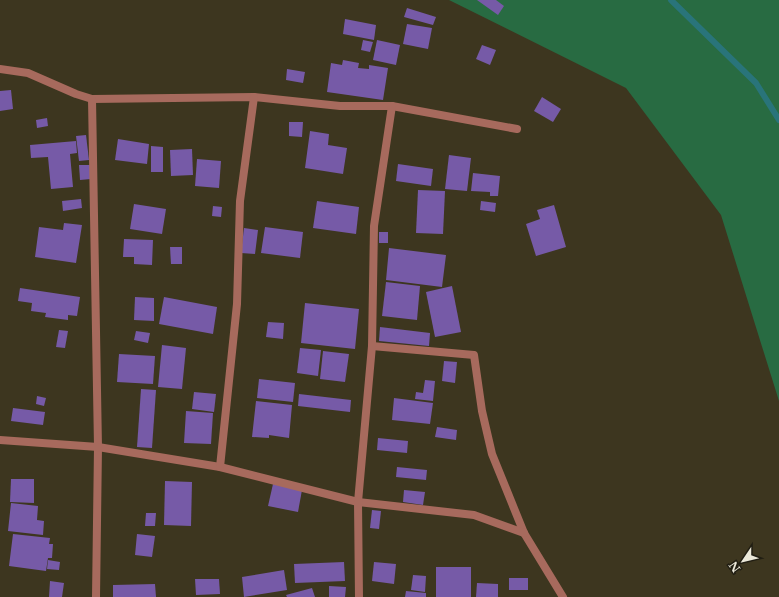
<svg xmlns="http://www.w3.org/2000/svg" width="779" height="597" viewBox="0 0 779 597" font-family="'Libre Baskerville',serif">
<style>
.green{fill:#286b42}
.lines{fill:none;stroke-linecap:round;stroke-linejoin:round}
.stream{stroke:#29747a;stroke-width:6}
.building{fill:#765aa7}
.street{stroke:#a76a5d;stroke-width:8}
</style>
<rect width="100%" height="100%" fill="#3d361f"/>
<polygon class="green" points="449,0 779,0 779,401 721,215 626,88"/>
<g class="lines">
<polyline class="stream" points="671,0 756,83 779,120"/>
</g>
<g class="building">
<polygon points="477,0 496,0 504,6 498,15"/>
<polygon points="407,8 436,17 433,25 404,17"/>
<polygon points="345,19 376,25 374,40 343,34"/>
<polygon points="407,24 432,28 428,49 403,44"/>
<polygon points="363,40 373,42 370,52 361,50"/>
<polygon points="377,40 400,45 396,65 373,60"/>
<polygon points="482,45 496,50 490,65 476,59"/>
<polygon points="343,60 359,63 358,68 369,69 369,65 388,68 383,100 327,92 331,63 342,65"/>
<polygon points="287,69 305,72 303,83 286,80"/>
<polygon points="11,90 13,109 0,111 0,91"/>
<polygon points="542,97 561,109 553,122 534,111"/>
<polygon points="47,118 48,126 37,128 36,120"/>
<polygon points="289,122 303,122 302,137 289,136"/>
<polygon points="310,131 329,134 328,145 347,148 343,174 305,168"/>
<polygon points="86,135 89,160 79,161 76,136"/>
<polygon points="118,139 149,144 147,164 115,160"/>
<polygon points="76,141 77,153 70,154 73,187 51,189 48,157 31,158 30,145"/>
<polygon points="151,146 163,147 163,172 151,172"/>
<polygon points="192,149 193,175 171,176 170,150"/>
<polygon points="449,155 471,158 467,191 445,189"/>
<polygon points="197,159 221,161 219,188 195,186"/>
<polygon points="398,164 433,169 431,186 396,181"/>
<polygon points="79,165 90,165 91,179 80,180"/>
<polygon points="473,173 500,176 498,196 490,196 490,192 471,191"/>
<polygon points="418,190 445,191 443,234 416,233"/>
<polygon points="81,199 82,208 63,211 62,201"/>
<polygon points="317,201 359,207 356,234 313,228"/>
<polygon points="481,201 496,203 495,212 480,210"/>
<polygon points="134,204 166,209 162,234 130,229"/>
<polygon points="554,205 566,247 536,256 526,224 540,219 537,210"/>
<polygon points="213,206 222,207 221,217 212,216"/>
<polygon points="64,223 82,225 76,263 35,257 39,227 63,230"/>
<polygon points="265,227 303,232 300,258 261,253"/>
<polygon points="244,228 258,230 255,254 241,253"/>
<rect x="379" y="232" width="9" height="11"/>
<polygon points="124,239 153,240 152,265 134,264 134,257 123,257"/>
<polygon points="170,247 182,247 182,264 171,264"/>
<polygon points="389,248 446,255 442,287 386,280"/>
<polygon points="386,282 420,286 417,320 382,316"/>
<polygon points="452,286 461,332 435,337 426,292"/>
<polygon points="20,288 80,297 77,316 68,315 68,320 45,317 46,313 31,311 32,303 18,301"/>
<polygon points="135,297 154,298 154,321 134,320"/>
<polygon points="164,297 217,307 213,334 159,324"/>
<polygon points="305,303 359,309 355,349 301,343"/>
<polygon points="268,322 284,323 283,339 266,337"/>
<polygon points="380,327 430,333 429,346 379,341"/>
<polygon points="59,330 68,331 65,348 56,347"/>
<polygon points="136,331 150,333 148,343 134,340"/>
<polygon points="162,345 186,348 182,389 158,387"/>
<polygon points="300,348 321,350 318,376 297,373"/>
<polygon points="323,351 349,354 345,382 320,379"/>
<polygon points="119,354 155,356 153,384 117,382"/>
<polygon points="444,361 457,362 455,383 442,381"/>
<polygon points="259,379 295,383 293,402 257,398"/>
<polygon points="425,380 435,381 433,401 415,399 416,392 423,393"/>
<polygon points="141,389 156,390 152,448 137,447"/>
<polygon points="194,392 216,394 214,412 192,409"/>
<polygon points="299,394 351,400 350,412 298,406"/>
<polygon points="37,396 46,398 44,406 36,404"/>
<polygon points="394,398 433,403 430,424 392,420"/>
<polygon points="256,401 292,405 289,438 269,435 269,438 252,437"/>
<polygon points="13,408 45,412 43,425 11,421"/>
<polygon points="186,411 213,413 211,444 184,443"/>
<polygon points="437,427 457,430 456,440 435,437"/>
<polygon points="378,438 408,441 407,453 377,450"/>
<polygon points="397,467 427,470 426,480 396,477"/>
<polygon points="11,479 34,479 34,503 10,502"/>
<polygon points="165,481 192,482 191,526 164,525"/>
<polygon points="273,484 302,490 298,512 268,506"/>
<polygon points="404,490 425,492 423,505 403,502"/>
<polygon points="11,503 38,506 37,520 44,521 43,535 8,531"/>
<polygon points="372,510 381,511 379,529 370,528"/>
<polygon points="146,513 156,513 155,526 145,526"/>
<polygon points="13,534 50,538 49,544 53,544 52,558 48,558 46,571 9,566"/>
<polygon points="137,534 155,536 152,557 135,555"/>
<polygon points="48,560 60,562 59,570 47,569"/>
<polygon points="344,562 345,581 295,583 294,564"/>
<polygon points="374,562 396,564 394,584 372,581"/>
<rect x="436" y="567" width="35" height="30"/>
<polygon points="284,570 287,590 244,597 242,577"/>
<polygon points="413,575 426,576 425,592 411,590"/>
<rect x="509" y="578" width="19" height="12"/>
<polygon points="195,579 219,579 220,594 196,595"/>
<polygon points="50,581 64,583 62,597 49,597"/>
<polygon points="477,583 498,584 498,597 476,597"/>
<polygon points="155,584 156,597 113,597 113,585"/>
<polygon points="329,586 346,587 345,597 329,597"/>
<polygon points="312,588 315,597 287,597 286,595"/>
<polygon points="406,591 426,593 426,597 405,597"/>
</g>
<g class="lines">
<g class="street">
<polyline points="0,69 28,73 76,94 92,99 254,97 340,106 392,106 517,129"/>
<polyline points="92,99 98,447 96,597"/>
<polyline points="372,346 474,355 482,411 492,454 524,533 563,597"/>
<polyline points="0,440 98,447 220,467 358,502 474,515 524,533"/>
<polyline points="220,467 237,304 240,201 254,97"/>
<polyline points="359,597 358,502 372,346 374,226 392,106"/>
</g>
</g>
<g transform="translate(743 561) rotate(235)" stroke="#211e13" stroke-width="3" paint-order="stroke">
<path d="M0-3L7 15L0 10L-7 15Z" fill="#ebe8d9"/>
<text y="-6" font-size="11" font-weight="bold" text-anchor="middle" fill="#ebe8d9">N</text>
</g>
</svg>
